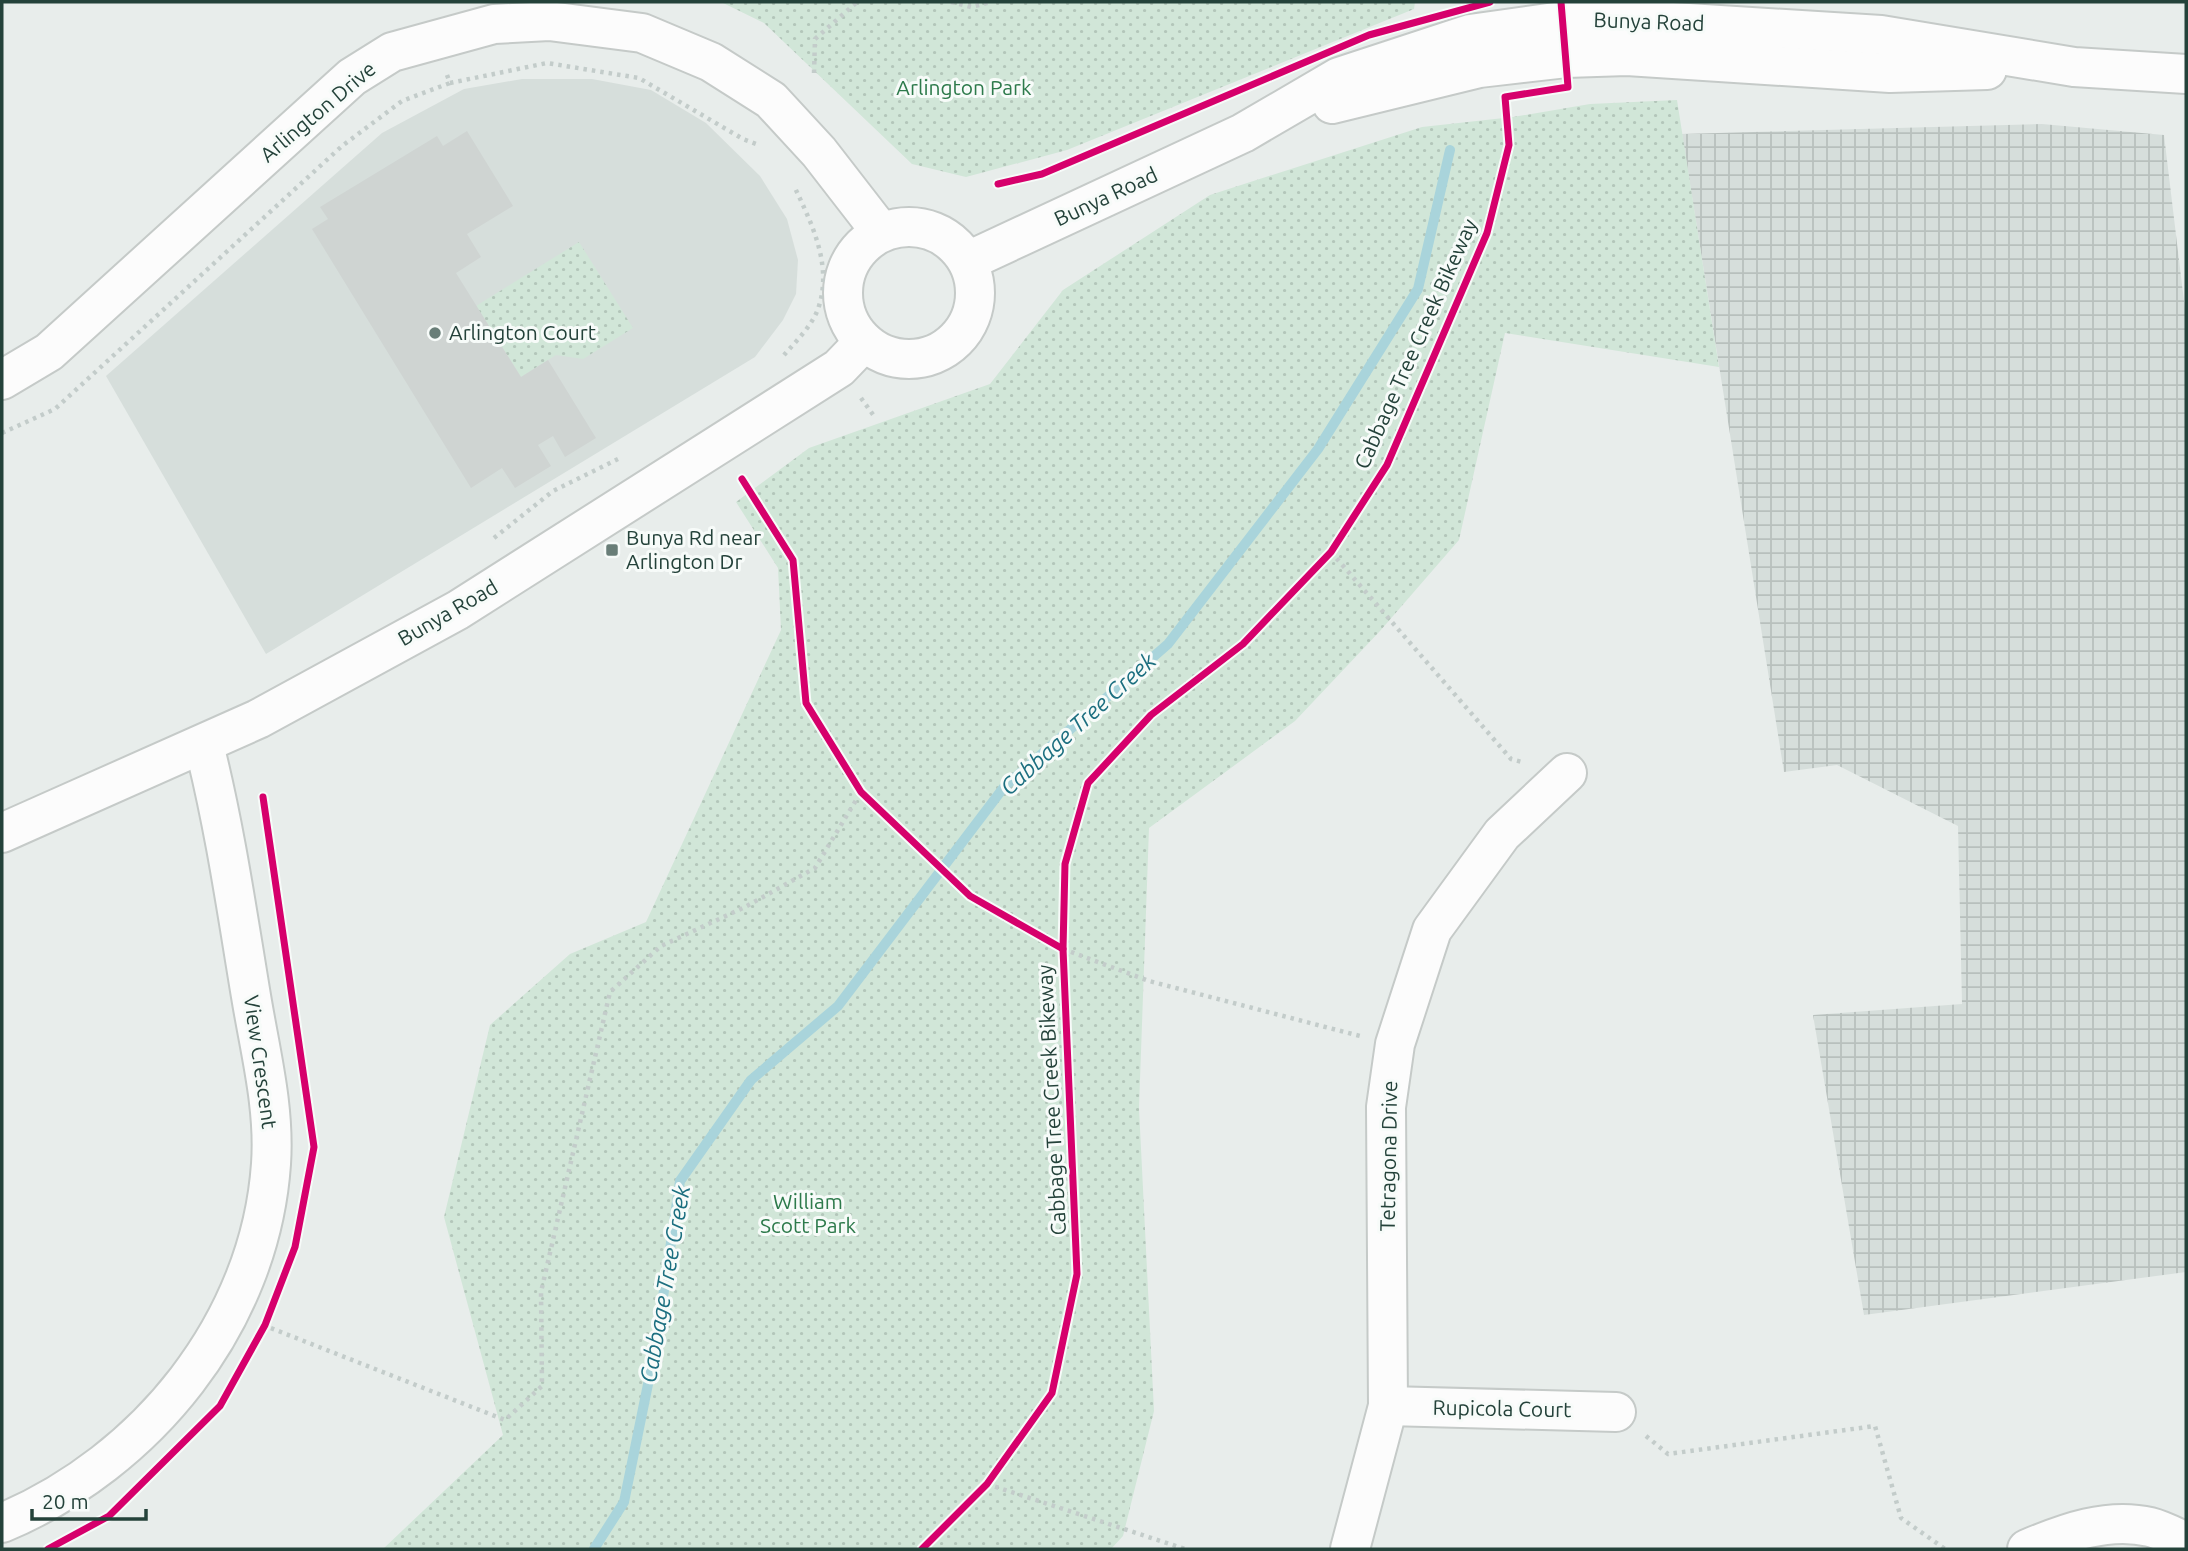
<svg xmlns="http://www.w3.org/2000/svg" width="2188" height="1551" viewBox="0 0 2188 1551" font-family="Ubuntu,sans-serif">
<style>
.built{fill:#d6dedb}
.industrial{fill:url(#industrial-grid)}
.park{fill:url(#park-dots)}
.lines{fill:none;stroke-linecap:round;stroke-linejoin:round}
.stream{stroke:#a9d4db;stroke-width:10}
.building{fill:#cfd4d2}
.minor-casing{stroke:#c5cac8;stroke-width:42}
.path{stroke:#c3ccca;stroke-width:4.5;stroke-dasharray:3.5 5;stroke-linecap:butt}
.minor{stroke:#fcfcfc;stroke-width:38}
.cycleway-casing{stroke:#f7fbf9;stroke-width:11}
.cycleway{stroke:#d6006c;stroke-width:7}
.poi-dot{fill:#697e78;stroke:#f7fbf9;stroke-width:2.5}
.labels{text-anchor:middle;stroke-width:6;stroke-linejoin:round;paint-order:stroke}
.street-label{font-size:21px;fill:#24423a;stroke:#f7fbf9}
.park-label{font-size:21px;fill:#2d7a4b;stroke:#f7fbf9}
.poi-label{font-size:21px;fill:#24423a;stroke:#f7fbf9;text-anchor:start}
.water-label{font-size:23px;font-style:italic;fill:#1c6f80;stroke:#f7fbf9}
</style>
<defs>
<pattern id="industrial-grid" width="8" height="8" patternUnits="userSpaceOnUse" patternTransform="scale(1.75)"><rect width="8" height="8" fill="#d6dedb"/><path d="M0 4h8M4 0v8" fill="none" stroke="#b8c0bd"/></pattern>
<pattern id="park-dots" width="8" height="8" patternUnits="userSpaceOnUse" patternTransform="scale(1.75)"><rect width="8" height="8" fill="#d1e6d8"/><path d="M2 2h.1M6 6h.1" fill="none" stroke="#b3c6ba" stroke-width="1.8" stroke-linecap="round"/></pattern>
</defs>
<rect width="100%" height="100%" fill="#e8edeb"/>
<polygon class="built" points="522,79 592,79 651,90 706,123 760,176 787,219 798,260 796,294 783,320 755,357 266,654 106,376 382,133 464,89"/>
<polygon class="industrial" points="2042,124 2164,135 2186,318 2186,1272 1864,1315 1813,1015 1962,1004 1958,826 1837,765 1784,772 1682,134"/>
<g class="park">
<polygon points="721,2 1415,2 1414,9 1067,150 966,177 912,164 764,23"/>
<polygon points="1677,100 1719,367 1505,333 1459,540 1380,631 1295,721 1149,828 1139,1108 1154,1411 1123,1536 1111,1549 383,1549 503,1435 444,1217 490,1025 570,954 646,922 781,630 778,568 736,502 809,448 990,384 1063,290 1210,195 1422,127 1513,117 1590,104"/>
<polygon points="579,242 633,328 583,359 556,355 521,377 476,306"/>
</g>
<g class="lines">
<polyline class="stream" points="594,1549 624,1502 656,1345 680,1181 751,1080 838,1006 1004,787 1168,644 1318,449 1418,289 1450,150"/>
</g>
<polygon class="building" points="467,131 513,206 467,234 481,257 456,273 521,377 548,360 596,438 565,457 553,436 538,445 551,466 515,488 502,468 471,488 312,229 328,219 320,207 437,136 443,146"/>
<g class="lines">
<g class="minor-casing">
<g id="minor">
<polyline points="1332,104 1479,68 1566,58 1627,56 1890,73 1987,70"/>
<circle cx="909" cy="293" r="66"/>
<polyline points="968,261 1243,133 1339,77 1470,34 1562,21 1625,19 1881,35 2074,67 2186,74"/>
<polyline points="2,380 49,352 352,77 392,52 494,24 549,21 642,33 711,62 771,100 819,152 881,232"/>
<polyline points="2,833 258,719 458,610 839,368 864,342"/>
<polyline points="1388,1406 1616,1412"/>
<path d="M2 1523C147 1462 260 1323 271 1164 275 1107 260 1051 251 996 237 912 225 828 204 745"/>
<polyline points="1350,1549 1388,1406 1386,1107 1395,1044 1432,930 1502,834 1567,773"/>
<path d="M2027 1549C2065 1533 2108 1517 2150 1527 2162 1530 2175 1537 2186 1542"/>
</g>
</g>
<g class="path">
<polyline points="951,2 971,7 991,2"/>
<polyline points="814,73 815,39 857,2"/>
<polyline points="447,75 450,83 547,63 639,78 743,139 759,145"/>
<polyline points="998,184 1042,174 1197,108"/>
<path d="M784 355C797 340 813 325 819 306 832 265 812 224 795 188"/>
<polyline points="861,398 874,416"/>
<polyline points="2,433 55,409 342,146 402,101 450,83"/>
<polyline points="494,538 553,491 618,459"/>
<polyline points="1331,552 1511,759 1522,762"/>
<polyline points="263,797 278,900"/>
<polyline points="1063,949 1149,981 1360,1036"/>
<polyline points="312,1156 313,1137"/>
<polyline points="263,1325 505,1420 542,1386 541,1292 610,992 661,946 745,907 815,868 861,792"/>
<polyline points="212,1414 224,1399"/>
<polyline points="1646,1436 1668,1454 1875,1426 1901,1518 1945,1549"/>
<polyline points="987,1484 1185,1549"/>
<polyline points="48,1549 109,1516 129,1496"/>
</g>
<use href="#minor" class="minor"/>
<g class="cycleway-casing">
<g id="cycleway">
<polyline points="998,184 1042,174 1369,35 1490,2"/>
<polyline points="742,479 793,560 806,703 861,792 970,896 1063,949"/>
<polyline points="48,1549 109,1516 220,1406 265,1325 295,1247 314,1147 263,797"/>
<polyline points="922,1549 987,1484 1052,1393 1077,1274 1063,949 1065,864 1088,783 1151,715 1243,644 1331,552 1387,465 1487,233 1509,145 1505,97 1568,87 1561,2"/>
</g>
</g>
<use href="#cycleway" class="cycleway"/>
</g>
<g class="poi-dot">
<circle cx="435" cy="333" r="7"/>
<rect x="605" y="543" width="14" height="14" rx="3.5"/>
</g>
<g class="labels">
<g class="street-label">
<text transform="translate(1649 22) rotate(2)" y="7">Bunya Road</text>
<text transform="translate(318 112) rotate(-40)" y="7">Arlington Drive</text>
<text transform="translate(1106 197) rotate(-25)" y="7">Bunya Road</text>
<text transform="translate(1416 344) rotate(-66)" y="7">Cabbage Tree Creek Bikeway</text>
<text transform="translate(448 613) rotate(-30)" y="7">Bunya Road</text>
<text transform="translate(260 1062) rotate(82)" y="7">View Crescent</text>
<text transform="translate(1052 1100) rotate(-93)" y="7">Cabbage Tree Creek Bikeway</text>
<text transform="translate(1389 1156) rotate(-89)" y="7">Tetragona Drive</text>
<text transform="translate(1502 1409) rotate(1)" y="7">Rupicola Court</text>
</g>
<g class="park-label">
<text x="964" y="95">Arlington Park</text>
<text x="808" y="1209">William<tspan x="808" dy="24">Scott Park</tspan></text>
</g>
<g class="poi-label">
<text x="449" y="340">Arlington Court</text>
<text x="626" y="545">Bunya Rd near<tspan x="626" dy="24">Arlington Dr</tspan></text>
</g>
<g class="water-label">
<text transform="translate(1078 724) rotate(-42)" y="8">Cabbage Tree Creek</text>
<text transform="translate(665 1284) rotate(-80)" y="8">Cabbage Tree Creek</text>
</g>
</g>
<rect width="2188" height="1551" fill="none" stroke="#24423a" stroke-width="7"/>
<path d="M32 1509v10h114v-10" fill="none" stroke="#24423a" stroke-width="3.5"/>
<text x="42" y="1509" font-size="21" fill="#24423a" stroke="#f7fbf9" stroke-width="5" paint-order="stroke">20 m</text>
</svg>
